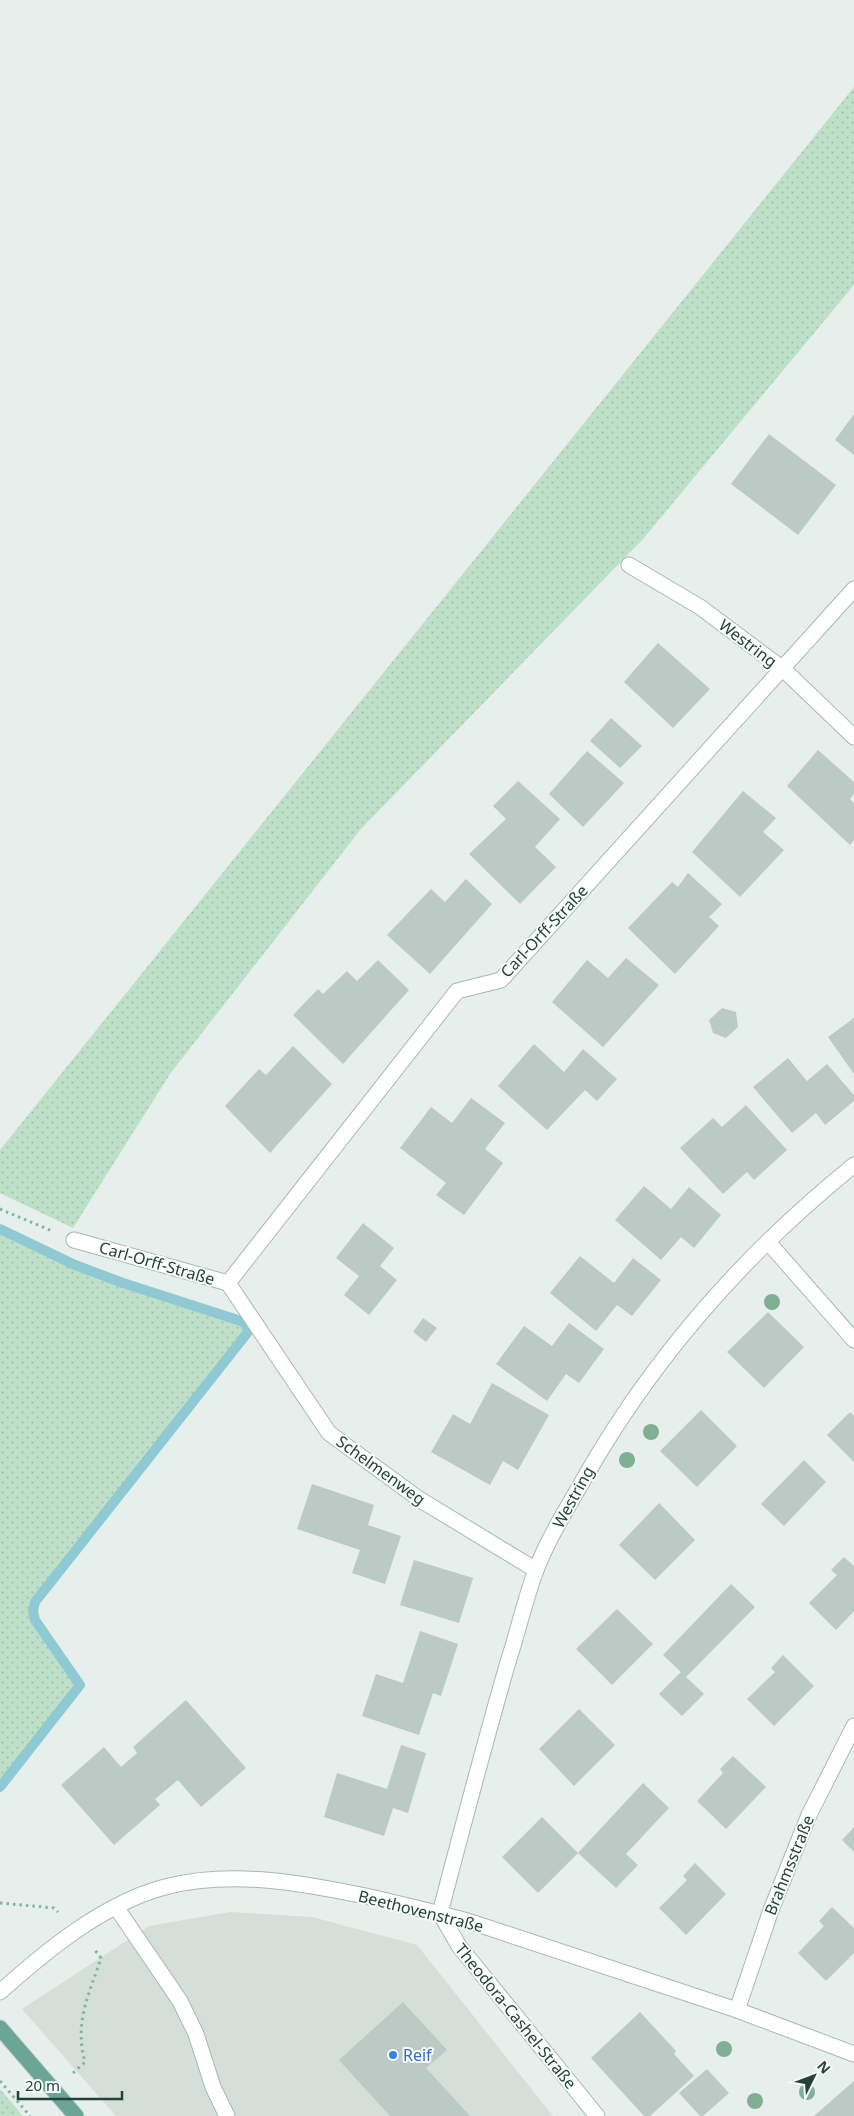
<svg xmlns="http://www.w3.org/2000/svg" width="854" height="2116" viewBox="0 0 854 2116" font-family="'Noto Sans',sans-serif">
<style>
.built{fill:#d4dfda}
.grass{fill:url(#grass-dots)}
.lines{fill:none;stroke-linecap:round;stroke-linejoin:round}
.stream{stroke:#8ec9d4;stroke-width:10}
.building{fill:#bbcac4}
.minor-casing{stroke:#a8b8b2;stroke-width:17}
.major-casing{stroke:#c2cac8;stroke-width:17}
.path{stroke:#86b3a5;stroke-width:3;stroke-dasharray:2.5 4;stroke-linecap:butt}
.minor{stroke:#fff;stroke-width:15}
.major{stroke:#6aa596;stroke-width:15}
.tree{fill:#80af93}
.shop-dot{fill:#3f7fe0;stroke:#f7fbf9;stroke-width:2}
.labels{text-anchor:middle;stroke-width:4;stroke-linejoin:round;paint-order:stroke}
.street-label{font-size:16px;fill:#24423a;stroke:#f7fbf9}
.shop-label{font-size:16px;fill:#366cbe;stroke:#f7fbf9;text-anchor:start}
</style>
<defs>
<pattern id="grass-dots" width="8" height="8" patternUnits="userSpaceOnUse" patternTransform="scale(1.25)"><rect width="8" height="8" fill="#bfe0c8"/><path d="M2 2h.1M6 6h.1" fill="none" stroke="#a4c1ad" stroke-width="1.8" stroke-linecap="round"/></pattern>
</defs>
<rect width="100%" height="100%" fill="#e6efeb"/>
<polygon class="built" points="230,1912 312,1917 417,1945 553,2116 116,2116 22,2009 149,1926"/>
<g class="grass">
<polygon points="854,87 854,285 643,539 360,830 170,1074 73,1228 0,1193 0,1150"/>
<polygon points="0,1229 75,1265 123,1283 241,1321 246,1324 248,1332 35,1602 33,1611 35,1620 80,1685 0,1787"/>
<polygon points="0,2089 23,2116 0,2116"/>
</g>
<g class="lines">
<polyline class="stream" points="0,1229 75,1265 123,1283 241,1321 246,1324 248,1332 35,1602 33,1611 35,1620 80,1685 0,1787"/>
</g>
<g class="building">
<polygon points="854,414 854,455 835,440"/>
<polygon points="769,434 836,485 798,535 731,484"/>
<polygon points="658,643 710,689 673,728 624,682"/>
<polygon points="611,718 642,746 620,768 590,741"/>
<polygon points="818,750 854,782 854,794 850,799 854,803 854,840 850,845 787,786"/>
<polygon points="587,751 624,783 583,827 549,794"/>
<polygon points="518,781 560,819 535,847 556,867 520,904 469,854 506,819 493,806"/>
<polygon points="743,791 776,818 763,832 784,850 740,897 692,852"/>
<polygon points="688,873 722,904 709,917 719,926 675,974 628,928 672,882 678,887"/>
<polygon points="466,879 492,904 430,974 387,935 431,889 445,902"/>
<polygon points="626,958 659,985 603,1047 552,1002 587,960 608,978"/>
<polygon points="378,960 409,990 343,1064 293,1015 318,989 323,994 347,971 357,981"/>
<polygon points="722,1008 736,1012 738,1027 726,1038 713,1033 709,1020"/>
<polygon points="854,1018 854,1074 828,1037"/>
<polygon points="534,1044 564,1072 583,1049 617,1079 597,1101 585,1090 547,1130 498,1086"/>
<polygon points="293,1046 332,1084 270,1153 225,1106 259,1069 266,1075"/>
<polygon points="788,1058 807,1081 827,1064 854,1095 854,1101 825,1125 816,1113 792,1133 753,1087"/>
<polygon points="471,1098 505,1123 485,1149 503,1163 464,1215 436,1195 446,1183 400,1148 431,1107 452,1123"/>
<polygon points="746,1105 787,1150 754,1180 747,1172 723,1194 680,1148 713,1118 722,1127"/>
<polygon points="644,1186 671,1209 689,1187 721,1215 694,1248 681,1237 661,1260 615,1220"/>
<polygon points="363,1223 394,1248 380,1266 397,1280 369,1315 344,1295 359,1276 336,1258"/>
<polygon points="580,1256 614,1283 633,1258 661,1280 632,1316 617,1305 596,1331 550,1293"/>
<polygon points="768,1312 804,1347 764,1388 727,1352"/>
<polygon points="423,1318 437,1328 426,1342 413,1332"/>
<polygon points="569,1323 604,1349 579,1383 566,1374 547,1401 496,1364 524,1326 552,1346"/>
<polygon points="492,1383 549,1415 518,1470 503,1461 490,1485 431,1452 453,1414 470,1424"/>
<polygon points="701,1410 737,1446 697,1487 660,1451"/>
<polygon points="850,1412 854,1416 854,1462 827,1435"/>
<polygon points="804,1460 826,1482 784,1526 761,1504"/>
<polygon points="312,1484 374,1505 368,1525 401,1536 385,1584 352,1573 360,1550 297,1529"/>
<polygon points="659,1503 695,1540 655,1580 619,1545"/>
<polygon points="844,1557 854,1566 854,1611 836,1630 809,1603 837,1575 831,1570"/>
<polygon points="414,1560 473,1578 459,1623 400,1605"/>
<polygon points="731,1584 755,1607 686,1677 704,1694 682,1716 659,1694 681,1672 663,1655"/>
<polygon points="617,1609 653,1644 612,1685 576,1649"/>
<polygon points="420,1631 458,1644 441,1696 433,1693 419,1735 362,1716 376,1674 403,1683"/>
<polygon points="783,1655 814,1686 774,1726 747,1699 775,1672 771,1668"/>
<polygon points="186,1700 246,1768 201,1807 178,1780 155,1799 160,1805 114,1845 61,1785 104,1747 121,1767 137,1753 133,1747"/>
<polygon points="579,1709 615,1745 574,1786 539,1749"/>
<polygon points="401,1745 426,1753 408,1813 393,1808 384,1836 324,1817 337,1773 387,1789"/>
<polygon points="733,1756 766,1787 726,1829 697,1801 723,1773 720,1769"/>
<polygon points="643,1783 669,1808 626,1854 638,1865 616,1888 578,1853"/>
<polygon points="542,1817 578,1853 538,1893 502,1857"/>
<polygon points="854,1827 854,1852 842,1840"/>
<polygon points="695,1863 726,1894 686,1935 659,1908 687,1880 683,1876"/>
<polygon points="832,1907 854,1928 854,1953 826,1981 798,1953 824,1926 819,1921"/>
<polygon points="403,2002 447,2050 426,2068 470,2116 390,2116 339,2060"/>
<polygon points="640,2012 676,2051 674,2054 694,2076 650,2116 644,2116 591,2058"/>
<polygon points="707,2069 729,2093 703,2116 700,2116 679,2093"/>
<polygon points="854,2081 854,2116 814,2116"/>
</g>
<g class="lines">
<g class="minor-casing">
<g id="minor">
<polyline points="629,565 700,607 783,669 854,737"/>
<polyline points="74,1240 228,1283 457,991 501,980 854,589"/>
<polyline points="768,1242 854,1340"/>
<polyline points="228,1283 329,1433 419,1499 536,1570"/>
<polyline points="116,1907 180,2001 196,2034 213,2087 227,2116"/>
<path d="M440 1913C462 1829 484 1745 508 1662 518 1632 525 1599 536 1570 548 1539 565 1512 581 1484 650 1361 744 1254 854 1165"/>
<polyline points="440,1913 459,1946 597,2116"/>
<path d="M0 1992C47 1950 104 1903 165 1887 233 1869 308 1884 375 1898 407 1906 439 1913 471 1922L737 2010 854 2054"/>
<polyline points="737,2010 771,1910 809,1815 854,1726"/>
</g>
</g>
<g class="major-casing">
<polyline id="major" points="0,2028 76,2116"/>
</g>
<g class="path">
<polyline points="0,1209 52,1231"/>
<polyline points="0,1903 54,1908 58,1912"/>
<path d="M73 2073 85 2062C74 2022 89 1995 101 1958L94 1949"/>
<polyline points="0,2081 30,2116"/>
</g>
<use href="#minor" class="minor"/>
<use href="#major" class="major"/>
</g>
<g class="tree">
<circle cx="772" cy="1302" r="8"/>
<circle cx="651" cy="1432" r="8"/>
<circle cx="627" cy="1460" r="8"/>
<circle cx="724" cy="2049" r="8"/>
<circle cx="807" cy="2092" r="8"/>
<circle cx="755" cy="2101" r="8"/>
</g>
<circle class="shop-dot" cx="393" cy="2055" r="5"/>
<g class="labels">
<g class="street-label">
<text transform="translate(748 643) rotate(37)" y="6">Westring</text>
<text transform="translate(544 931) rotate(-47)" y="6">Carl-Orff-Straße</text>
<text transform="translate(157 1263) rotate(16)" y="6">Carl-Orff-Straße</text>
<text transform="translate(381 1470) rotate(36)" y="6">Schelmenweg</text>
<text transform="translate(573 1497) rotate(-61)" y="6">Westring</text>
<text transform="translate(789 1865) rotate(-68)" y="6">Brahmsstraße</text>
<text transform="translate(421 1911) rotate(14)" y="6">Beethovenstraße</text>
<text transform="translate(516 2016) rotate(51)" y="6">Theodora-Cashel-Straße</text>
</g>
<g class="shop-label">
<text x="403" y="2061">Reif</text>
</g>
</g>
<g transform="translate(814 2076) rotate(48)" stroke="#f7fbf9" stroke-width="4" paint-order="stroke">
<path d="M0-4L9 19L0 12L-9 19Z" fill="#24423a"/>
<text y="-8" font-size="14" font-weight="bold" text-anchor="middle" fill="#24423a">N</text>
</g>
<path d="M18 2091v8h104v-8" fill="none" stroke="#24423a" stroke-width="2.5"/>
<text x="25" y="2091" font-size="15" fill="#24423a" stroke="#f7fbf9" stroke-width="4" paint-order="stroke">20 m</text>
</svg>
